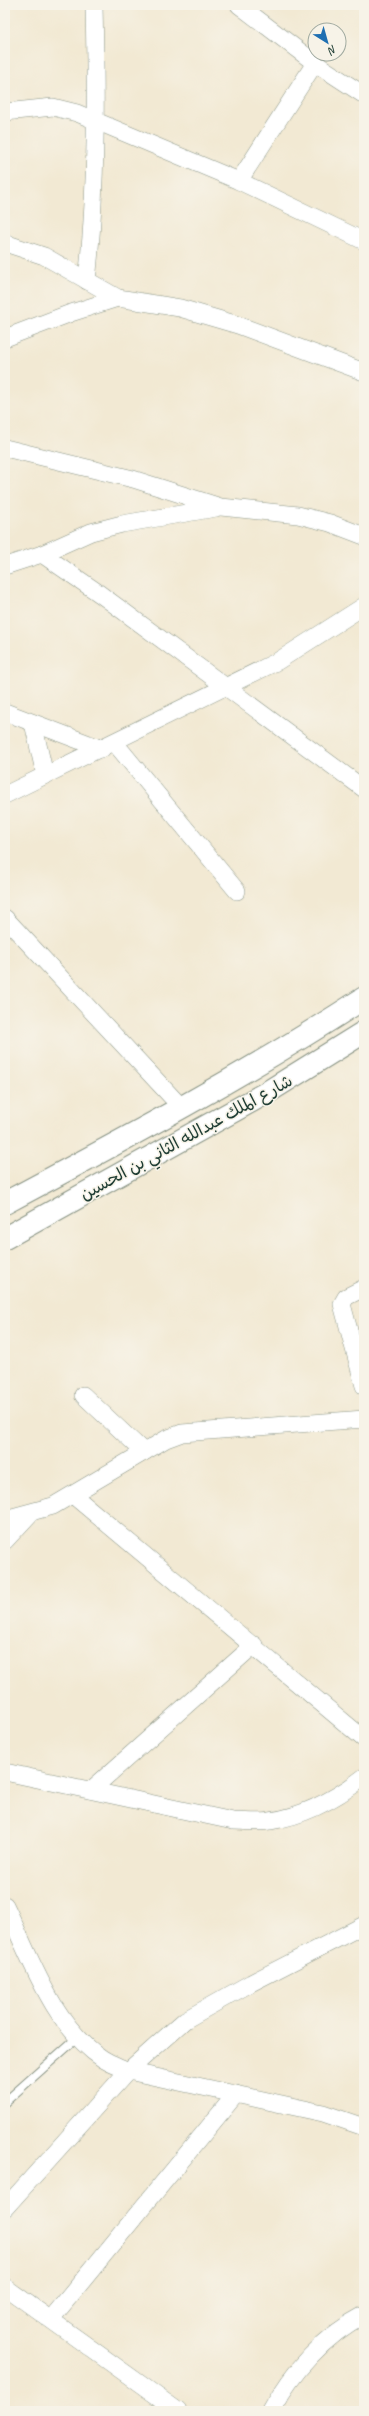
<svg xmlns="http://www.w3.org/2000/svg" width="369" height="2416" viewBox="0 0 369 2416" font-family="Caveat,'Playpen Sans Arabic',sans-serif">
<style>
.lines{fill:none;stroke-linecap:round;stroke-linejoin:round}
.service-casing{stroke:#889384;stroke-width:10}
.minor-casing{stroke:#889384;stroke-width:18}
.primary-casing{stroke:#889384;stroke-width:24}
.service{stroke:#fff;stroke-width:8}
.minor{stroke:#fff;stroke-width:17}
.primary{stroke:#fff;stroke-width:22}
.labels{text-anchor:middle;stroke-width:3;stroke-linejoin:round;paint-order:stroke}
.street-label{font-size:17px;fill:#1f3d34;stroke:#f7f3e8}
</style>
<rect width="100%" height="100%" fill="#f7f3e8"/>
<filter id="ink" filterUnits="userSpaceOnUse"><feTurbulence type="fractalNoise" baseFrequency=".025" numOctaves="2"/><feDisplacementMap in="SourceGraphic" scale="8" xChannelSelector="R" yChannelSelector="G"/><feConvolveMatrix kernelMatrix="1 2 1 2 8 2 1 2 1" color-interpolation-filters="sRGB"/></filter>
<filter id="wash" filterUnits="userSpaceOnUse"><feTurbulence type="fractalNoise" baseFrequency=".012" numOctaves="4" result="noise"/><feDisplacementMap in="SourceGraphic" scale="16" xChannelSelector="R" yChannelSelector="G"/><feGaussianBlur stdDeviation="0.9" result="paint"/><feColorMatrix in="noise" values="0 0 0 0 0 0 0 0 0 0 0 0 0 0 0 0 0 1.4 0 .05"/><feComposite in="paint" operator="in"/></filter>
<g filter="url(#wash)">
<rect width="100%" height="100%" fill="#f2e9d3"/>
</g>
<g filter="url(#ink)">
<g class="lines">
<g class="service-casing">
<polyline id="service" points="5,2102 78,2037"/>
</g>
<g class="minor-casing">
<g id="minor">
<polyline points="239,5 315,63 364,95"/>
<polyline points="5,112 53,107 77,113 239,181 364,241"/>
<polyline points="239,181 315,63"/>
<polyline points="5,243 44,256 118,298 180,308 238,325 364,372"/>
<path d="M87 281C97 189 96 97 94 5"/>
<polyline points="5,338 71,313 118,298"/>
<polyline points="5,448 133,479 221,507 298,515 330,523 364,536"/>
<polyline points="42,554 91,532 122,524 216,508"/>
<polyline points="5,566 42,554 100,594 364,789"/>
<polyline points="5,712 102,749"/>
<polyline points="33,723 45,775"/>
<polyline points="114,742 237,891"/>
<polyline points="5,795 278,661 364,606"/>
<polyline points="5,918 182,1108"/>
<polyline points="364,1288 346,1297 342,1304 364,1386"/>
<polyline points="83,1395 144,1452"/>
<polyline points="74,1496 364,1739"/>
<polyline points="5,1519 53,1506 166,1439 182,1433 364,1419"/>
<polyline points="5,1541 30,1514"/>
<path d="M5 1772 233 1821C245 1821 259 1823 270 1821 306 1816 337 1798 364 1777"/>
<polyline points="91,1790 254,1645"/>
<path d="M5 1905C31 1958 52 2025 103 2059 111 2064 120 2067 128 2071L323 2113 364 2127"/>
<polyline points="5,2208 128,2071 185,2020 251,1983 364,1925"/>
<polyline points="5,2287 178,2411"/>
<polyline points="51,2319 236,2094"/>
<path d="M271 2411C292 2372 325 2335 364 2315"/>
</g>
</g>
<g class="primary-casing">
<g id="primary">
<path d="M5 1203C127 1138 249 1073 364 998"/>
<polyline points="5,1238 266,1093 364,1032"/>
</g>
</g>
<use href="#service" class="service"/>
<use href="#minor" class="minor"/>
<use href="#primary" class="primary"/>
</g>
</g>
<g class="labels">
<g class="street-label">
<text transform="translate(186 1137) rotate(-29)" y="6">شارع الملك عبدالله الثاني بن الحسين</text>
</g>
</g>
<rect width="369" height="2416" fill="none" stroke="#f7f3e8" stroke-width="20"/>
<g transform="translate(327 42) rotate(143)"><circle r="19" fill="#f7f3e8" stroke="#a1aaa0"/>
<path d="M0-3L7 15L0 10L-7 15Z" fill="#1f6fb2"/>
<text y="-6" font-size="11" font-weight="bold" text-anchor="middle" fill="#1f3d34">N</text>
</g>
</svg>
